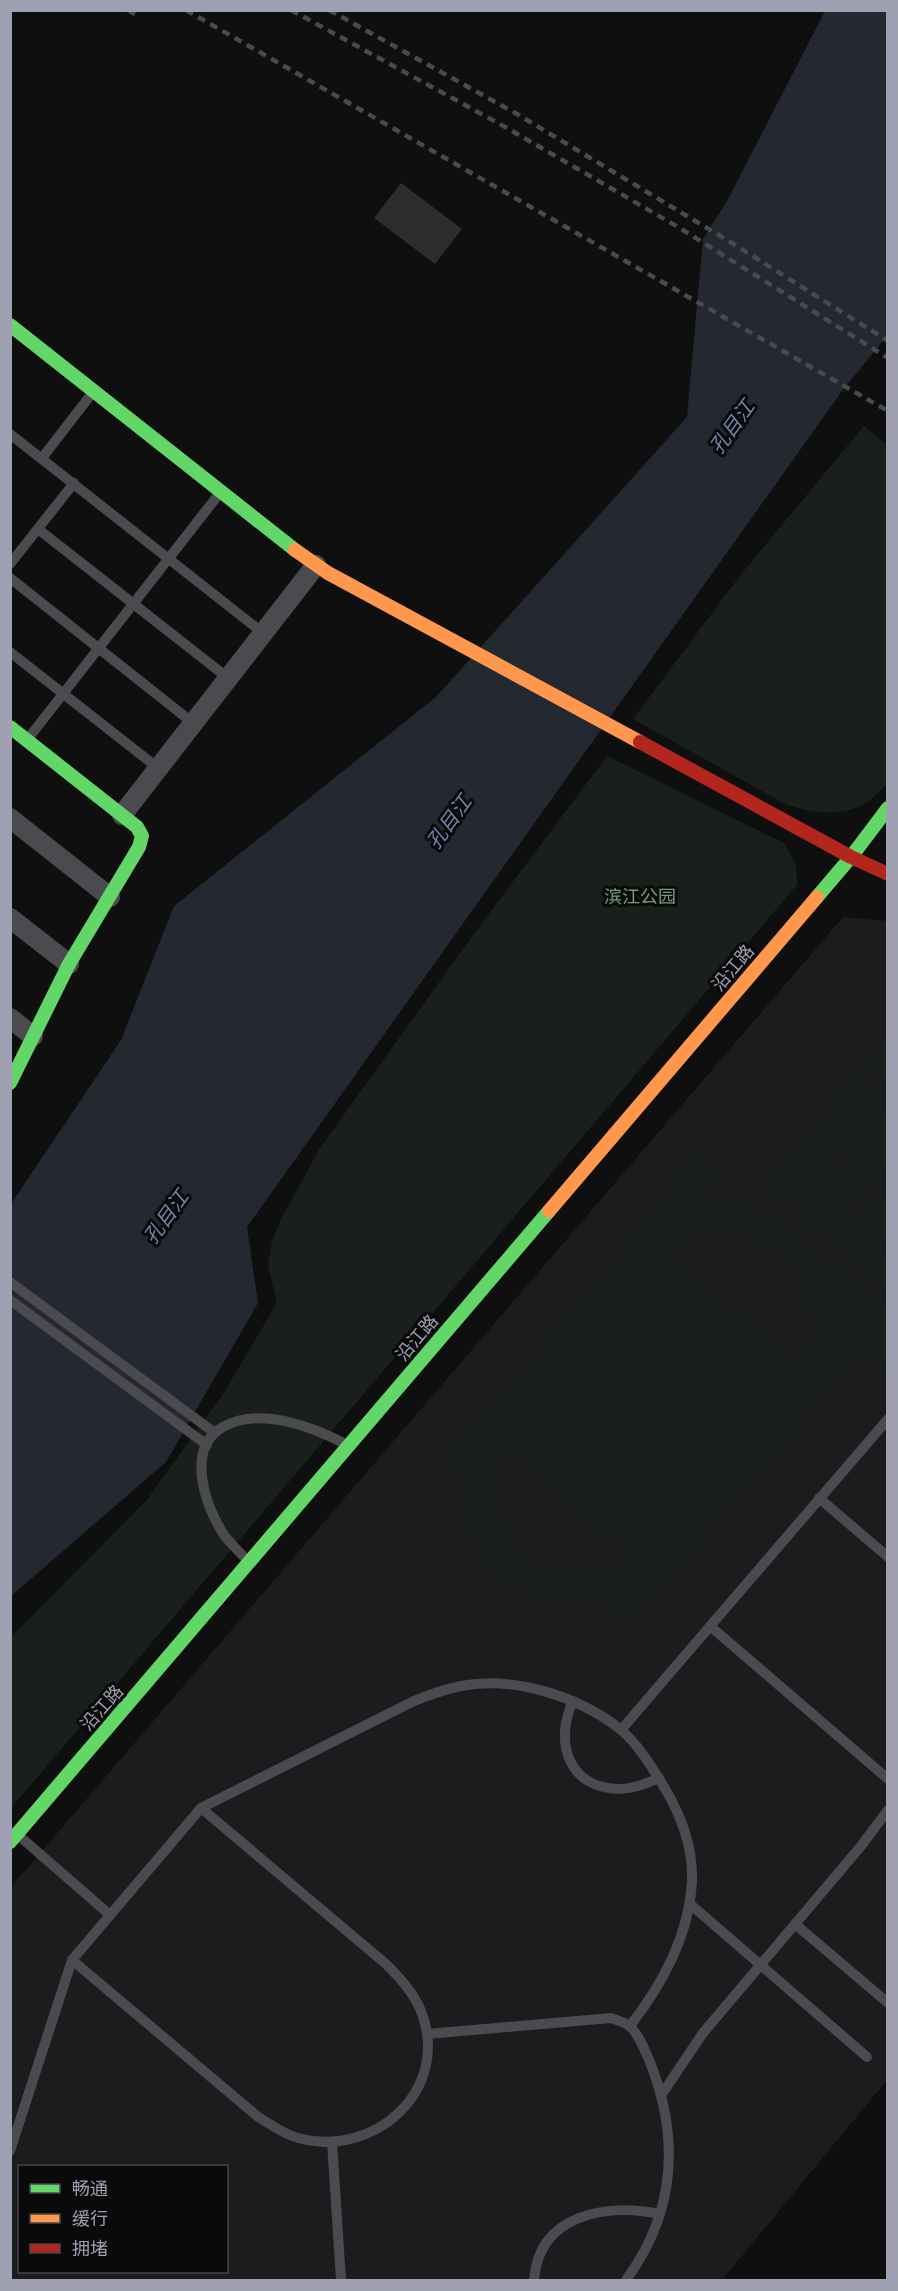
<svg xmlns="http://www.w3.org/2000/svg" width="898" height="2291" viewBox="0 0 898 2291" font-family="'Asap Condensed','Noto Sans SC',sans-serif">
<style>
.built{fill:#1c1c1e;fill-rule:evenodd}
.green{fill:#19201b;fill-rule:evenodd}
.water{fill:#232831}
.building{fill:#2d2d2f}
.lines{fill:none;stroke-linecap:round;stroke-linejoin:round}
.lane{stroke:#4a4a4f;stroke-width:10}
.street{stroke:#4a4a4f;stroke-width:20}
.fast{stroke:#63d668;stroke-width:14}
.slow{stroke:#ff974d;stroke-width:14}
.jam{stroke:#b3261e;stroke-width:14}
.rail{stroke:#494a4f;stroke-width:4.5;stroke-dasharray:8 6;stroke-linecap:butt}
.labels{text-anchor:middle;stroke-width:6;stroke-linejoin:round;paint-order:stroke}
.park-label{font-size:18px;fill:#749f7f;stroke:#0a0a0b}
.street-label{font-size:18px;fill:#9fa1b2;stroke:#0a0a0b}
.water-label{font-size:20px;font-style:italic;fill:#7388b0;stroke:#0a0a0b}
</style>
<rect width="100%" height="100%" fill="#0f0f10"/>
<path class="built" d="M843 917 887 921V2080L722 2280H11V1887ZM20 2166H226V2272H20Z"/>
<g class="green">
<path d="M864 426 887 445V784C880 790 871 801 862 805 838 818 807 812 783 803L633 719 742 573Z"/>
<polygon points="607,756 784,843 796,865 797,885 11,1808 11,1637 146,1501 223,1394 277,1303 268,1265 272,1241 280,1221 320,1148 476,931"/>
<polygon points="887,1040 887,1085 866,1066"/>
<polygon points="860,1073 887,1098 843,1150 814,1126"/>
<polygon points="887,1110 887,1168 877,1180 849,1155"/>
<polygon points="809,1133 837,1157 791,1210 763,1186"/>
<polygon points="695,1152 732,1183 720,1197 705,1185 694,1198 672,1179"/>
<polygon points="843,1162 871,1186 826,1239 797,1215"/>
<path d="M677 1188 701 1208C762 1199 808 1223 832 1281L844 1267 887 1304V1367L864 1347 628 1624 604 1604C529 1622 463 1558 463 1484L441 1465ZM717 1234C732 1235 748 1238 762 1244 798 1261 818 1310 809 1348 806 1359 801 1368 795 1377L646 1552C562 1620 455 1529 508 1435L657 1260 684 1241Z"/>
<polygon points="879,1193 887,1200 887,1240 862,1270 833,1246"/>
<polygon points="887,1252 887,1292 868,1275"/>
<polygon points="668,1255 798,1365 635,1557 505,1447"/>
</g>
<polygon class="water" points="825,11 887,11 887,336 842,391 247,1227 258,1303 166,1462 11,1596 11,1204 121,1040 174,906 436,697 687,417 703,239 727,201"/>
<polygon class="building" points="401,183 462,229 435,264 374,218"/>
<g class="lines">
<g class="lane">
<polyline points="10,434 263,633"/>
<polyline points="42,458 93,392"/>
<polyline points="38,529 228,678"/>
<polyline points="10,564 74,483"/>
<polyline points="10,578 193,723"/>
<polyline points="10,652 158,768"/>
<polyline points="27,740 219,494"/>
<polyline points="10,1282 215,1433"/>
<polyline points="10,1300 207,1445"/>
<polyline points="819,1498 888,1557"/>
<path d="M249 1562C240 1553 232 1545 224 1535 205 1506 185 1448 223 1427 259 1406 314 1427 347 1445"/>
<polyline points="710,1626 888,1779"/>
<path d="M573 1701C554 1742 568 1788 619 1789 633 1789 646 1784 659 1778"/>
<polyline points="621,1730 888,1419"/>
<polyline points="17,1834 110,1915"/>
<polyline points="690,1904 867,2057"/>
<polyline points="795,1924 888,2003"/>
<path d="M72 1960 257 2116C270 2124 283 2134 298 2138 374 2159 452 2090 421 2011 413 1992 400 1978 386 1964L201 1808"/>
<path d="M427 2034 611 2018C617 2020 623 2022 628 2025 638 2031 650 2061 654 2073 680 2147 673 2216 626 2280"/>
<polyline points="662,2094 703,2033 861,1846 888,1810"/>
<polyline points="332,2142 341,2280"/>
<path d="M10 2151 72 1960 201 1808 414 1701C429 1695 445 1689 461 1686 514 1676 578 1696 620 1729 638 1744 652 1767 664 1787 681 1815 693 1847 692 1881 689 1936 663 1983 630 2026"/>
<path d="M534 2280C539 2214 606 2203 660 2214"/>
</g>
<g class="street">
<polyline points="122,815 316,565"/>
<polyline points="10,818 110,897"/>
<polyline points="10,918 69,964"/>
<polyline points="10,1018 33,1036"/>
</g>
<g class="fast">
<polyline points="10,325 295,550"/>
<polyline points="10,727 137,827 142,836 139,847 69,964 10,1083"/>
<polyline points="817,897 851,857 888,808"/>
<polyline points="10,1842 549,1211"/>
</g>
<g class="slow">
<polyline points="295,550 328,573 640,742"/>
<polyline points="549,1211 817,897"/>
</g>
<polyline class="jam" points="640,742 851,857 888,874"/>
<g class="rail">
<polyline points="128,10 138,16"/>
<polyline points="186,10 888,411"/>
<polyline points="291,10 507,128 678,227 888,358"/>
<polyline points="329,10 517,114 732,243 888,341"/>
</g>
</g>
<g class="labels">
<g class="park-label">
<text x="640" y="903">滨江公园</text>
</g>
<g class="street-label">
<text transform="translate(733 968) rotate(-50)" y="6">沿江路</text>
<text transform="translate(417 1338) rotate(-50)" y="6">沿江路</text>
<text transform="translate(102 1708) rotate(-49)" y="6">沿江路</text>
</g>
<g class="water-label">
<text transform="translate(732 427) rotate(-54)" y="7">孔目江</text>
<text transform="translate(449 822) rotate(-54)" y="7">孔目江</text>
<text transform="translate(166 1217) rotate(-54)" y="7">孔目江</text>
</g>
</g>
<rect width="898" height="2291" fill="none" stroke="#9fa1b2" stroke-width="24"/>
<rect x="18" y="2165" width="210" height="108" fill="#0a0a0b" stroke="#46464e" stroke-width="1.5"/>
<rect x="30" y="2184" width="30" height="9" fill="#63d668" stroke="#46464e" stroke-width="1.5"/>
<text x="72" y="2195" font-size="18" fill="#9fa1b2">畅通</text>
<rect x="30" y="2214" width="30" height="9" fill="#ff974d" stroke="#46464e" stroke-width="1.5"/>
<text x="72" y="2225" font-size="18" fill="#9fa1b2">缓行</text>
<rect x="30" y="2244" width="30" height="9" fill="#b3261e" stroke="#46464e" stroke-width="1.5"/>
<text x="72" y="2255" font-size="18" fill="#9fa1b2">拥堵</text>
</svg>
